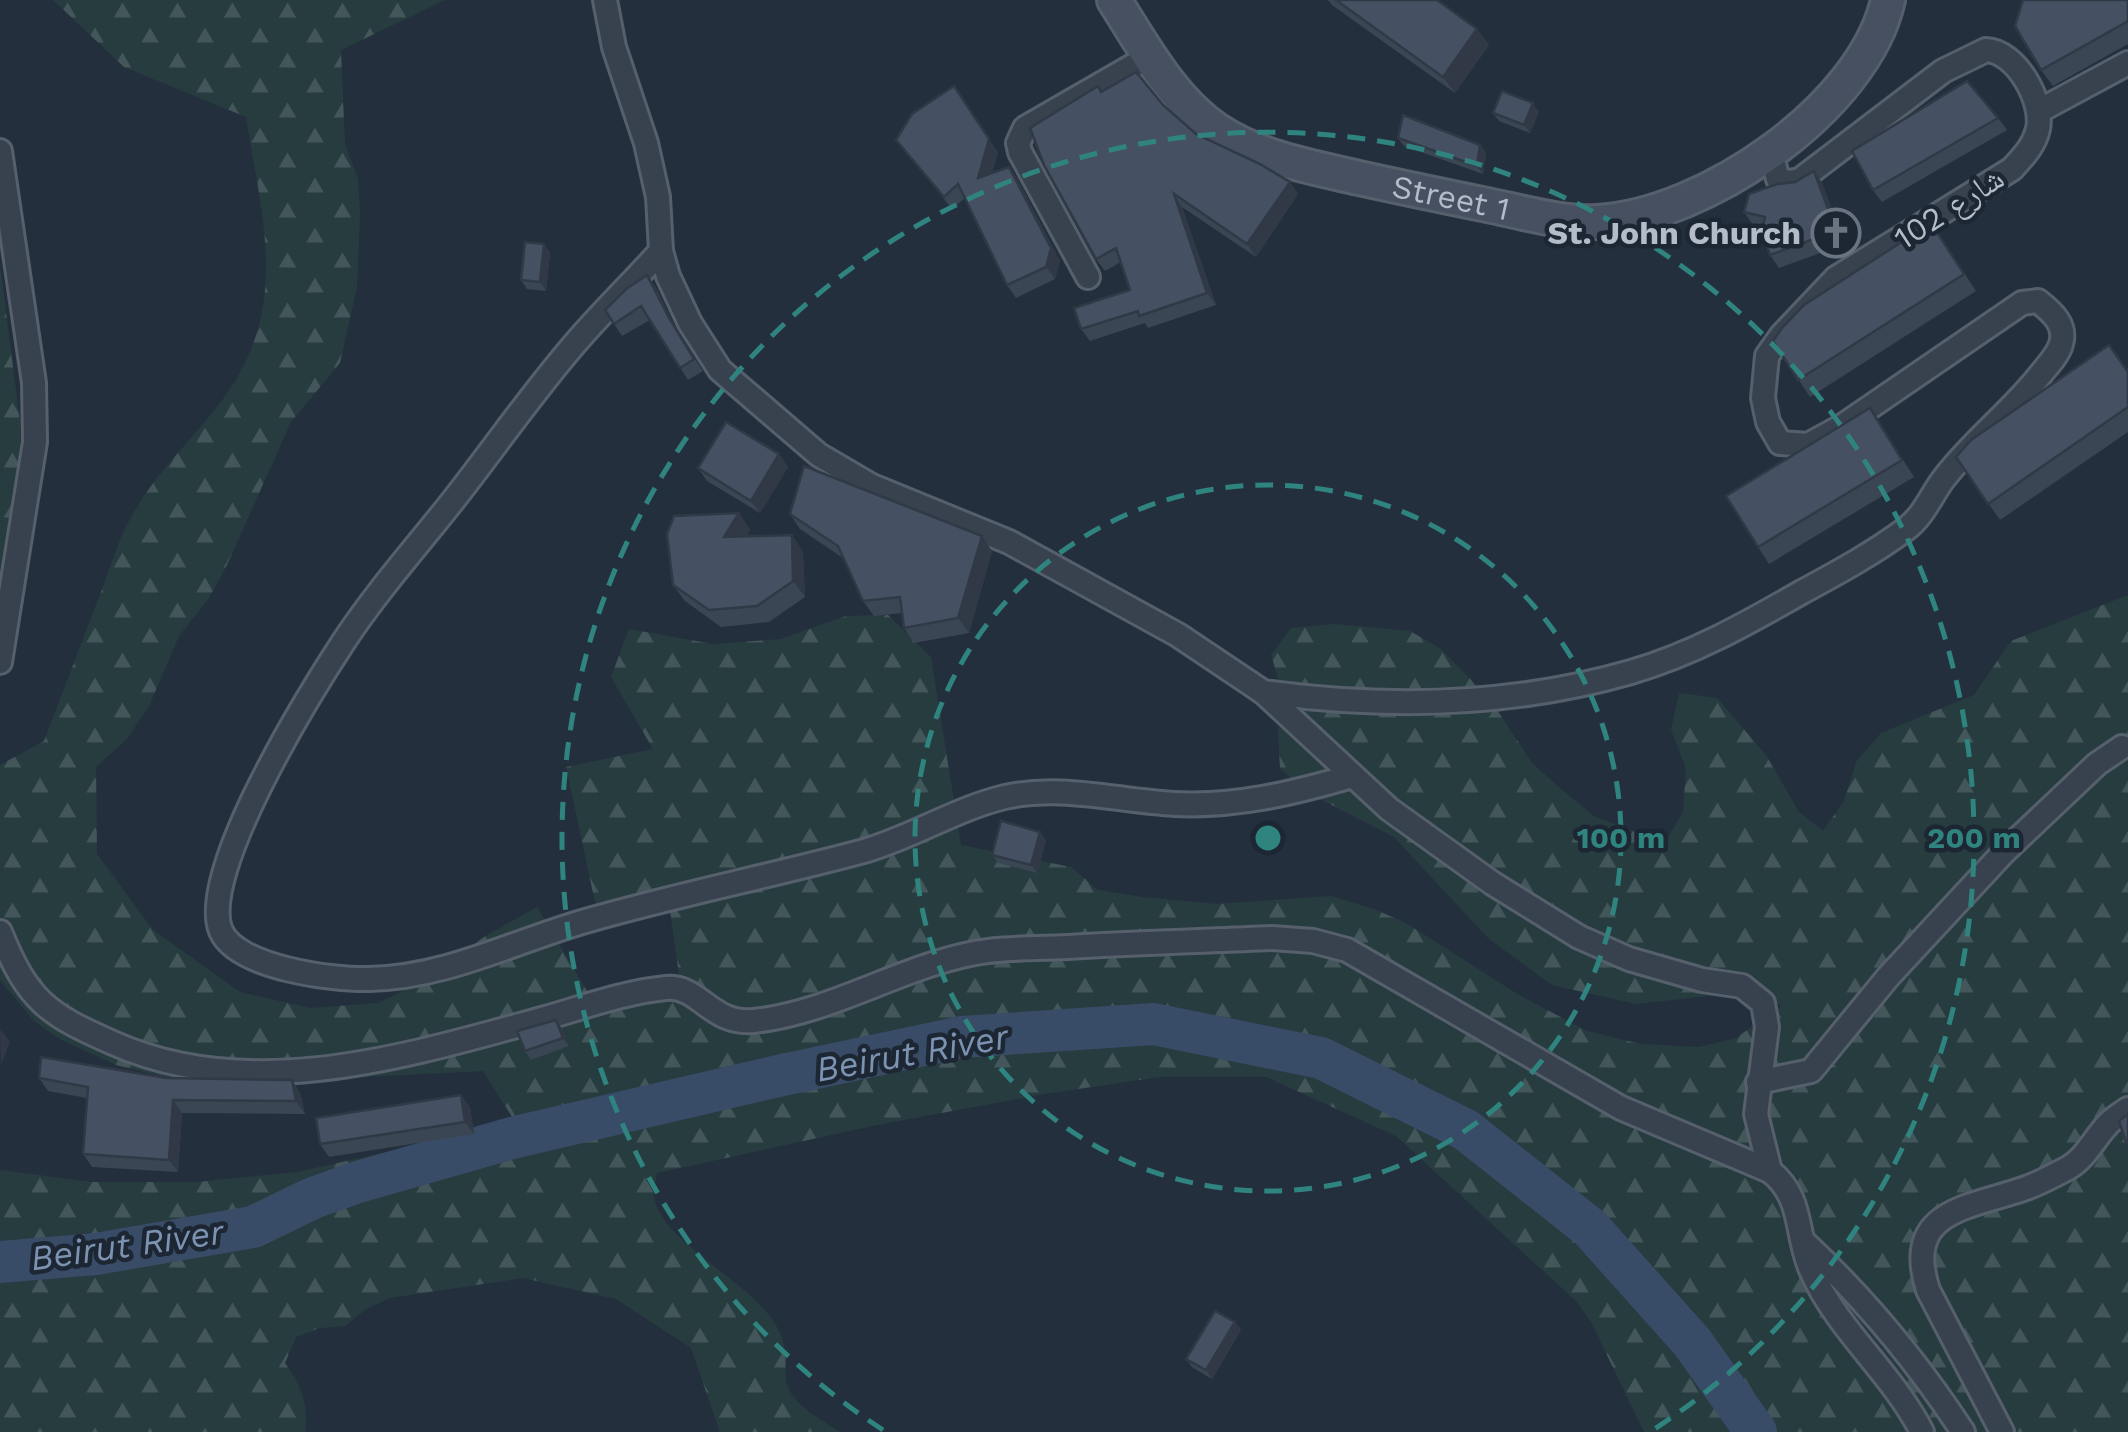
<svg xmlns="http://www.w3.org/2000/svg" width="2128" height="1432" viewBox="0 0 2128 1432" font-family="'Work Sans','Noto Naskh Arabic',sans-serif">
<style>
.forest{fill:url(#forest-firs)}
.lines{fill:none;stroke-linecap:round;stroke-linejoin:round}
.river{stroke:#394c67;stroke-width:42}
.street-casing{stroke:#565f6c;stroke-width:28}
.secondary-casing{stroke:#565f6c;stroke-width:38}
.street{stroke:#38414e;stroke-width:22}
.secondary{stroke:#465061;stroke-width:32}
.wall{fill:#3b4654}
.shaded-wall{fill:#303945}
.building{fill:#455162;stroke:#303945;stroke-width:2.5}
.ring{fill:none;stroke:#308480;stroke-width:5;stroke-dasharray:18 12}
.labels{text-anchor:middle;stroke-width:9;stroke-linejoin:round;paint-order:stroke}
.street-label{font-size:32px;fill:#b4bcc9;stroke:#1d2633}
.poi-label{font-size:32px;font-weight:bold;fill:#b4bcc9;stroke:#1d2633;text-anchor:end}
.water-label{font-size:35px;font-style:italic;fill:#7c92b1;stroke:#1d2633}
.centre{fill:#308480;stroke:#1d2633;stroke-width:5}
.ring-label{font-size:30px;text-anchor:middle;font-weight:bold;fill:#308480;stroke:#1d2633;stroke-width:9;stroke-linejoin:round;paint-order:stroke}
</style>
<defs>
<pattern id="forest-firs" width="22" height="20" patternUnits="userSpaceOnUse" patternTransform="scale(2.5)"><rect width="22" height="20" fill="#263c3f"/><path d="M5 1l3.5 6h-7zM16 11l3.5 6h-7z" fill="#435659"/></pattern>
</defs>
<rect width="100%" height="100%" fill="#242f3e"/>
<g class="forest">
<path d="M53 0H445L341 50 345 144 358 179 360 214 357 287 340 363 291 422 226 567 209 598 179 636 149 706 127 739 96 767 97 854 153 930 240 992 310 1008 378 1003 417 984 484 937 537 907 597 1008 680 982 667 889 596 907 566 767 653 749 611 677 629 629 713 644 781 639 846 616 888 615 931 657 961 845 1071 867 1098 890 1142 897 1217 904 1331 896 1374 909 1406 923 1519 995 1587 1031 1641 1044 1699 1047 1736 1038 1781 1006 1745 987 1707 996 1636 1004 1552 985 1489 939 1394 837 1306 792 1280 768 1278 733 1281 688 1271 655 1291 628 1334 624 1410 631 1441 649 1489 698 1533 764 1560 788 1595 817 1665 843 1683 812 1686 768 1671 730 1679 693 1717 698 1766 755 1799 812 1823 831 1844 801 1856 762 1881 733 1974 695 2011 641 2128 595V1432H1644L1591 1322 1576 1301 1396 1136 1266 1077H1160L1044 1094 877 1125 657 1173C656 1180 653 1190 654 1197 661 1244 759 1284 780 1333 787 1348 785 1363 786 1379 788 1403 822 1420 840 1432H720L691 1348 616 1299 523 1278 390 1298 366 1309 345 1326 320 1328 296 1337 285 1363C301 1385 309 1404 305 1432H0V1170L92 1182H197L297 1172 396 1150 521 1131 483 1071 265 1082 175 1080 116 1065 60 1039 34 1021 0 980V765L44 741C63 691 82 642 101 592 110 569 117 543 129 521 152 477 186 446 217 407 292 313 263 224 246 117L124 67Z"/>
<polygon points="0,265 20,422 20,537 0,581"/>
</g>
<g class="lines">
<polyline class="river" points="0,1262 96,1254 253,1227 313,1198 358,1182 512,1138 778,1076 962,1037 1153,1024 1321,1058 1466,1130 1590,1228 1692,1342 1756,1432"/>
<g class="street-casing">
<g id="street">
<polyline points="605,0 614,47 646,143 658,197 661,251 668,276 690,323 720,370 819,455 872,486 1009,542 1178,635 1263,692 1389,809 1492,883 1579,937 1629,959 1702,980 1742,986 1763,1003 1767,1027 1756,1114 1770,1171"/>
<polyline points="2039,111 2128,63"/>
<polyline points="0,151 34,383 35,442 0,662"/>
<path d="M661 251C632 283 600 314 572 347 531 395 494 448 455 498 418 545 377 591 344 641 310 693 197 874 221 931 237 968 333 980 369 979 443 978 511 943 582 922 675 895 771 876 864 851 913 837 955 809 1005 797 1062 784 1117 801 1175 804 1236 807 1294 793 1352 776"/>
<polyline points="1088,277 1020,152 1018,143 1025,128 1150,56"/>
<path d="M1263 692C1387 709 1510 707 1631 672 1693 654 1746 624 1802 592 1837 573 1874 553 1906 529 1923 516 1930 498 1942 481 1970 443 2010 413 2040 375 2047 366 2058 355 2061 344 2067 325 2052 312 2038 301L2022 303 1841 427 1808 445 1780 443 1768 422 1763 398 1767 356 1782 335 1836 278 2012 169C2023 157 2034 146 2038 129 2044 101 2016 51 1986 50L1943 71 1800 180 1789 182 1778 179 1771 154"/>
<path d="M0 932C28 1001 47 1014 113 1043 252 1105 410 1055 549 1017 587 1006 626 992 666 988 700 985 710 1025 754 1021 829 1013 897 969 970 954 1001 947 1036 949 1068 947 1136 943 1204 941 1272 938L1313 941 1347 950 1621 1108 1770 1171C1804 1198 1795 1233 1811 1270 1837 1330 1893 1374 1922 1432"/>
<polyline points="1758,1082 1811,1071 1888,977 2004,852 2097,764 2122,747"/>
<path d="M1805 1243C1867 1301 1916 1360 1963 1432"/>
<path d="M2002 1432 1928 1290C1902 1209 1970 1208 2026 1188 2040 1183 2055 1175 2068 1168 2087 1157 2094 1138 2109 1123 2114 1118 2122 1113 2128 1109"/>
</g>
</g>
<g class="secondary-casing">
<g id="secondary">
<path id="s1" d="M1114 0C1142 44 1172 100 1217 130 1259 158 1311 167 1359 178 1404 188 1448 197 1492 206 1526 213 1563 224 1597 222 1704 217 1864 108 1888 0"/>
</g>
</g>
<use href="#street" class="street"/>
<use href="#secondary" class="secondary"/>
</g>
<g class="wall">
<polygon points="1328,0 1437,0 1477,29 1489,45 1455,93 1332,5"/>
<polygon points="2128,0 2128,44 2053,86 2041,70"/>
<polygon points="1098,86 1102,91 1163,105 1196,134 1290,182 1298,194 1256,257 1182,207 1216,305 1148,328 1145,323 1090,341 1081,329 1130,290 1121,262 1105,271 1096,259"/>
<polygon points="1539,112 1530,133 1499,121 1493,113"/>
<polygon points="1998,118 2007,130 1882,202 1873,190"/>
<polygon points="1398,138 1480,145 1486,153 1483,174 1404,146"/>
<polygon points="896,140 998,152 992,173 1009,167 1018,180 1060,261 1055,279 1016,298 1007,285 965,198 952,209"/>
<polygon points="1822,183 1845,244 1779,268 1770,255 1763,227 1753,225 1744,212"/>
<polygon points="1943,240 1976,291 1810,397 1773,341"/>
<polygon points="544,244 550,253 546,291 527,289 521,280"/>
<polygon points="647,275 656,288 677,331 703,371 688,380 650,320 622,336 614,324"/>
<polygon points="2128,372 2128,432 2000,520 1956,457"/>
<polygon points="1870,408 1914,477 1769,564 1758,547"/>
<polygon points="779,454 788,467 760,513 707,481 698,468"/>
<polygon points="739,513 750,530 746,537 792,535 803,552 805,597 769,622 721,627 685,601 673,585"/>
<polygon points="790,514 992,551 969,633 914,643 904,628 902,613 874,616 863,601 843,558 800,529"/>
<polygon points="1046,840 1037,873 998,863 992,855"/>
<polygon points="556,1020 562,1029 569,1046 531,1060 525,1051"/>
<polygon points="39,1078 292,1080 300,1093 305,1114 182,1113 178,1172 92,1167 83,1154 87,1098 48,1091"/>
<polygon points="470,1107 474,1134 329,1157 320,1144"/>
<polygon points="1235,1322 1241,1330 1212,1379 1192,1367 1186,1359"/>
</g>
<g class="shaded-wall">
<polygon points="1477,29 1489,45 1455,93 1443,77"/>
<polygon points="954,86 998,152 987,190 978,178"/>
<polygon points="1533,103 1539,112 1530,133 1524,125"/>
<polygon points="1480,145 1486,153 1483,174 1477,166"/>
<polygon points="1009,167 1018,180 1060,261 1055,279 1046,267"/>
<polygon points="1814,171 1822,183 1845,244 1836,231"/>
<polygon points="1290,182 1298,194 1256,257 1247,244"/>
<polygon points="1174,194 1182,207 1216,305 1207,293"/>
<polygon points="544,244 550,253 546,291 540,282"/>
<polygon points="647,275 656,288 677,331 703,371 669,318"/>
<polygon points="779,454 788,467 760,513 751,501"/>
<polygon points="739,513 750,530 736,554 724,537"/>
<polygon points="792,535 803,552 805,597 793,581"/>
<polygon points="982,536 992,551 969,633 958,618"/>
<polygon points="1040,832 1046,840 1037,873 1031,865"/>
<polygon points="556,1020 562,1029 569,1046 563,1038"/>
<polygon points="1,1030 10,1042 1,1065 0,1032"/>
<polygon points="292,1080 300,1093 305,1114 296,1101"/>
<polygon points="461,1095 470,1107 474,1134 465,1122"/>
<polygon points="173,1100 182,1113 178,1172 169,1160"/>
<polygon points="1235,1322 1241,1330 1212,1379 1206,1370"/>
</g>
<g class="building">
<polygon points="1336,0 1437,0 1477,29 1443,77"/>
<polygon points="2023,0 2128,0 2128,21 2041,70 2015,26"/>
<polygon points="1136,72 1163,105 1196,134 1260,164 1290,182 1247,244 1174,194 1207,293 1139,316 1138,311 1081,329 1074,308 1130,290 1116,248 1096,259 1044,165 1030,128 1098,86 1101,92"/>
<polygon points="1967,81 1998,118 1873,190 1852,151"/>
<polygon points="954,86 989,139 978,178 1009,167 1051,248 1046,267 1007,285 958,184 944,197 896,140 912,114"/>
<polygon points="1502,91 1533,103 1524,125 1493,113"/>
<polygon points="1403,115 1480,145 1477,166 1398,138"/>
<polygon points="1814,171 1836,231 1770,255 1762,231 1765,217 1744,212 1749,194 1777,184 1795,182"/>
<polygon points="1931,223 1964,274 1798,380 1773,341 1782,328 1804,305"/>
<polygon points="525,242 544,244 540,282 521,280"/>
<polygon points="647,275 669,318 694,359 680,368 641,306 614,324 605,310 626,289"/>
<polygon points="2109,345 2128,372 2128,407 1988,504 1956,457 1971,440"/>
<polygon points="1870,408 1902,460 1758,547 1726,496"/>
<polygon points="726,422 779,454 751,501 698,468"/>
<polygon points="804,466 982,536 958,618 904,628 900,597 863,601 838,546 790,514"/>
<polygon points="739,513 724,537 792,535 793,581 757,606 709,610 673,585 667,534 674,516"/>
<polygon points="1001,821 1040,832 1031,865 992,855"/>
<polygon points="556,1020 563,1038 525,1051 517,1031"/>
<polygon points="41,1057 166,1078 292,1080 296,1101 173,1100 169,1160 83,1154 88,1087 39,1078"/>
<polygon points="461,1095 465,1122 320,1144 316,1118"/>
<polygon points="2128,1114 2128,1148 2119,1121"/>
<polygon points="1215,1311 1235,1322 1206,1370 1186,1359"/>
</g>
<g class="ring">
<circle cx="1268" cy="838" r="353"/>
<path d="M883 1430A706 706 0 1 1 1653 1430"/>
</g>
<defs>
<g id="church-ring" transform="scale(2.5)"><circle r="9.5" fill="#1d2633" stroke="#6b7280" stroke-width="1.5"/><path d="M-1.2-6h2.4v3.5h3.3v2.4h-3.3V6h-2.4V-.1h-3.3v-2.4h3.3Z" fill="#6b7280"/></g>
</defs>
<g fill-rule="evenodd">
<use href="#church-ring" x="1836" y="233"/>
</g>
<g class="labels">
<g class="street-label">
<text dy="11" stroke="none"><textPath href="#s1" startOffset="412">Street 1</textPath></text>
<text transform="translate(1949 208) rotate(-33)" y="11">شارع 102</text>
</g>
<g class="poi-label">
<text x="1801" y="244">St. John Church</text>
</g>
<g class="water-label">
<text transform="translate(912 1053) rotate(-10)" y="12">Beirut River</text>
<text transform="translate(127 1245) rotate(-8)" y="12">Beirut River</text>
</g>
</g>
<circle cx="1268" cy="838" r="15" class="centre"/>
<g class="ring-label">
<text x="1621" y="848">100 m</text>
<text x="1974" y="848">200 m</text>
</g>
</svg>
